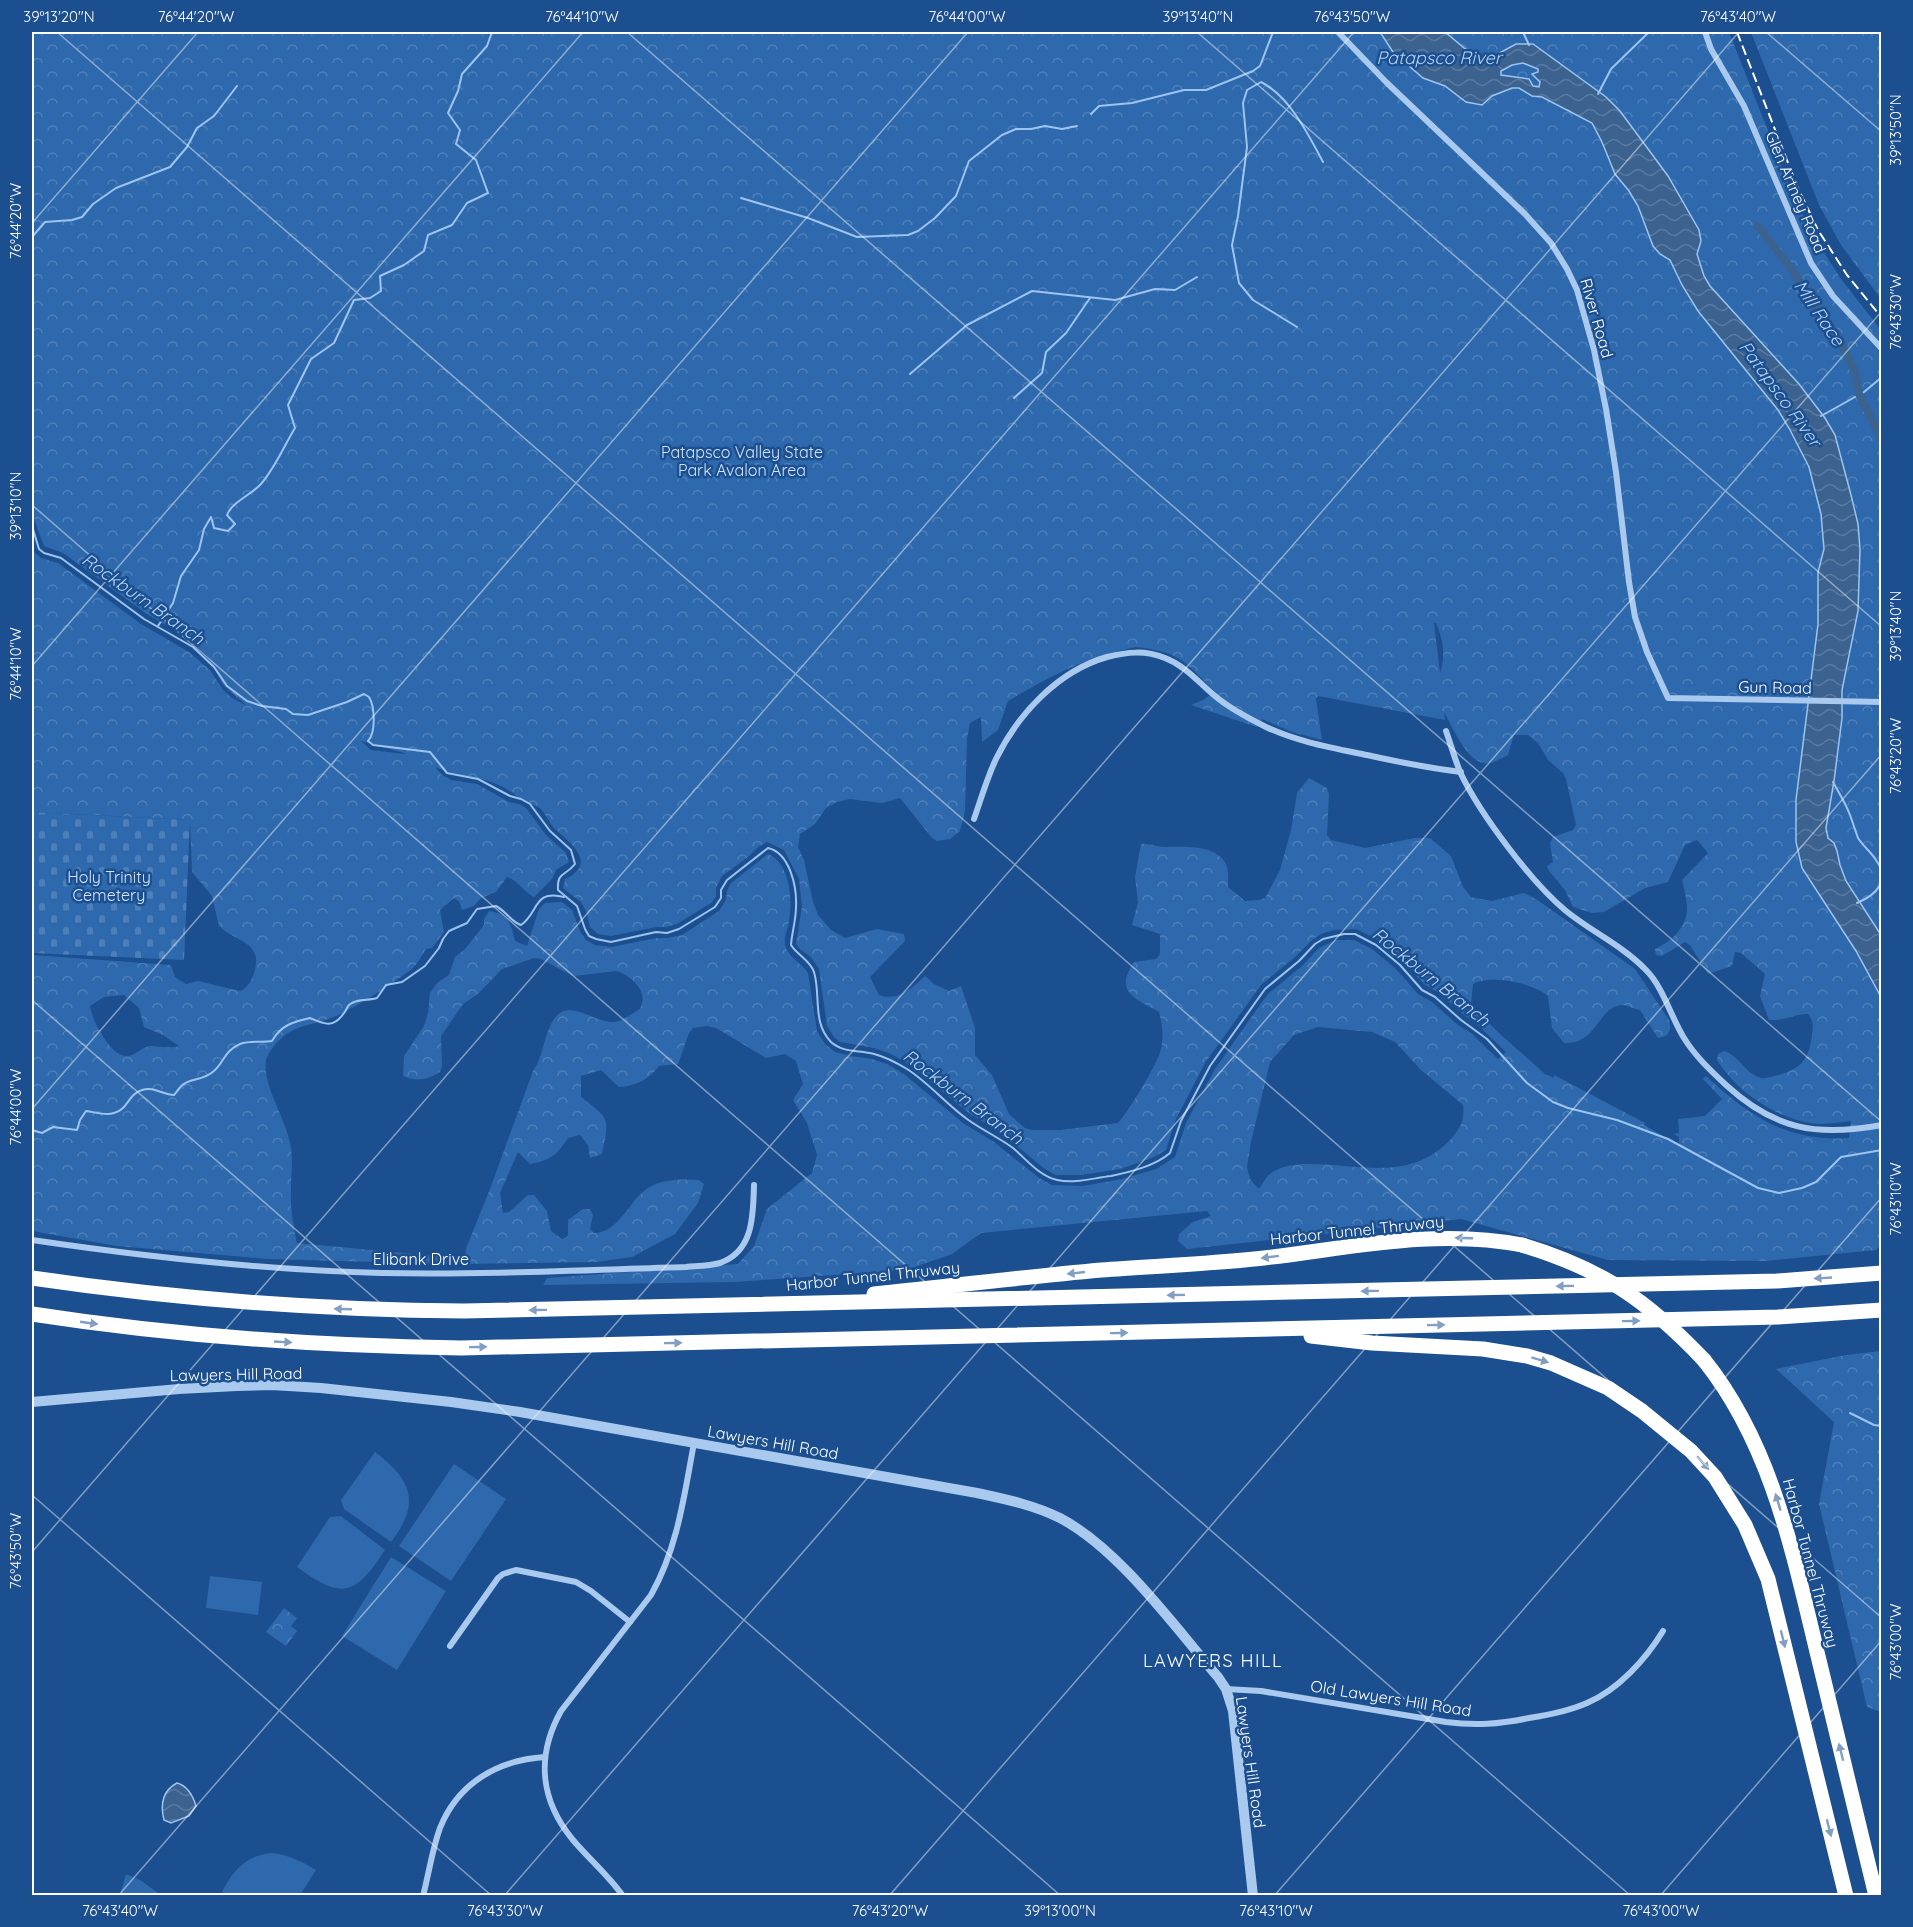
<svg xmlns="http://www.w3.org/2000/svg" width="1913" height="1927" viewBox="0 0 1913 1927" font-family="Quicksand,sans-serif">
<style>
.forest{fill:url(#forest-crowns);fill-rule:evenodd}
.cemetery{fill:url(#cemetery-stones)}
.pitch{fill:#2e69ad}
.water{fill:url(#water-waves);stroke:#9cc4f0;stroke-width:1.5;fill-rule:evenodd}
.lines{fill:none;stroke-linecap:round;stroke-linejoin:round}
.stream{stroke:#9cc4f0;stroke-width:2}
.canal{stroke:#3c6290;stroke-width:8}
.minor{stroke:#a9c9ee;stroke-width:6}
.tertiary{stroke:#a9c9ee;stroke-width:10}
.motorway{stroke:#fff;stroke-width:15}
.rail{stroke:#fff;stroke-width:2;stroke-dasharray:10 4.5;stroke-linecap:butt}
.motorway-bridge{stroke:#fff;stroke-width:15}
.oneway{fill:#829ec1}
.ticks{fill:none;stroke:#fff;stroke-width:1.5;stroke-opacity:0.45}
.labels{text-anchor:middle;stroke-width:5;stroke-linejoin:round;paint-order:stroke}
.street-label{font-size:16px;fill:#fff;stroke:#1b4f8f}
.park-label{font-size:16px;fill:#cfe3fa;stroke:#1b4f8f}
.water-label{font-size:18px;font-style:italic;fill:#b5d3f5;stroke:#1b4f8f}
.neighbourhood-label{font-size:18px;letter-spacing:1.5px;fill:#fff;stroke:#1b4f8f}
.neatline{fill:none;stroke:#fff;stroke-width:2}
.ticks-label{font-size:15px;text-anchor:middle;fill:#fff}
</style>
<defs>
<pattern id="forest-crowns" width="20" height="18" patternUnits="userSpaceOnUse" patternTransform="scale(1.5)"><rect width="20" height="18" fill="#2e69ad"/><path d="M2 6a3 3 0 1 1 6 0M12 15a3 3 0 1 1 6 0" fill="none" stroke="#4d80b9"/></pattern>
<pattern id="cemetery-stones" width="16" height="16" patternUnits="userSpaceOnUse" patternTransform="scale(1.5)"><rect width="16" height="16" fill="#2e69ad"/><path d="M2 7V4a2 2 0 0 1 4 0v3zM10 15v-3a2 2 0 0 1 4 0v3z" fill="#4d80b9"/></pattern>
<pattern id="water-waves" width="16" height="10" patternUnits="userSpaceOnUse" patternTransform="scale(1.5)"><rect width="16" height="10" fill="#3c6290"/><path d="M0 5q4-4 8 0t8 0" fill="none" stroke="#597aa1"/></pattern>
</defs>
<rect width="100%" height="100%" fill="#1b4f8f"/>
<g class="forest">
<path d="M32 32H1729L1791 189 1812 234 1841 279 1881 330V1245L1876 1250 1766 1261 1608 1260 1461 1219 1187 1249 1178 1241 1179 1234 1193 1222 1211 1216 1207 1211 981 1233 952 1254 906 1270 735 1282 543 1285 547 1278 738 1264 754 1246 767 1209 812 1173 817 1155 807 1123 793 1100 803 1084 796 1061 785 1054 766 1058 716 1028 707 1026 693 1028 689 1033 678 1064 659 1066C648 1080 636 1086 619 1087L601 1070 581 1076V1097C611 1120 609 1118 602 1154L590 1158 588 1145 580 1135 568 1138C556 1156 551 1160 530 1164L518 1152 500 1193 503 1213 509 1212 528 1195H534L547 1211 551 1231 562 1239 568 1236V1220L583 1209H590L593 1215 590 1229 594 1233C619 1233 629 1200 648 1188 662 1179 683 1179 699 1180L704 1184 698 1203 675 1234 632 1257 597 1262 463 1264 467 1246 490 1189 533 1071C544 1056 543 1035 554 1019 569 997 595 1024 615 1022 622 1021 633 1013 640 1009 649 992 633 977 617 971L573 976 541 959 534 958 502 969 479 993 463 1004 441 1036 442 1066 440 1072C427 1080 417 1082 403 1076L404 1056 424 1026 428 1013 430 993 438 982 449 975 455 957 465 949 484 925V919L489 911C508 914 511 923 515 941L527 946 539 909 545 903 562 902 572 910 580 931 586 940 595 945 611 947 657 938H667L682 935 719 911 726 900 727 891 731 883 768 854C790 863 793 900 789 921 788 929 784 936 785 944 787 957 802 963 808 973L817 1031 825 1044 835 1052 851 1056 872 1059 887 1064 904 1074 963 1123 994 1142 1039 1178 1052 1185 1083 1186 1122 1179 1156 1169 1175 1157 1186 1123 1215 1069 1262 1002 1269 993 1303 965 1319 948 1336 940H1354L1372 949 1396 969 1418 994 1432 1002 1458 1025 1471 1033 1498 1059 1506 1052 1477 1024 1465 1016 1438 992 1425 985 1404 962 1379 940 1356 929 1334 930 1321 934 1312 940 1295 957 1261 985 1205 1063 1176 1119 1166 1150 1152 1158 1120 1169 1081 1175H1056L1045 1169 1000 1132 970 1114 910 1065 891 1054 874 1048 840 1042 834 1037 827 1026 819 969 811 957 800 949 796 944 802 906 799 879 784 850 767 842 758 847 748 857 722 876 716 888V897L711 903 677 924 666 927H656L611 936 598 934 590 927 586 911 581 902 563 888 565 879C599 863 570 843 554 828 549 822 546 815 541 809 538 806 533 805 529 803 519 799 511 791 501 786 481 776 456 776 435 767L442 775 451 780 477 784 509 802 519 804 526 808 546 835 566 853 569 862 556 870 552 879 534 897C524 892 516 879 507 877L496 892 481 898 474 906 462 910 459 901 454 898 440 910 444 932 432 948 426 949C422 955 418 963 413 968 397 981 351 1011 331 1018 316 1024 298 1025 285 1035 278 1040 268 1052 266 1060 262 1083 284 1116 289 1139 294 1156 291 1171 291 1189 290 1207 293 1225 297 1243L447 1257V1264L268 1259 117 1246 32 1231V955L171 965 175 977 186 984 198 981 240 991C247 988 251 982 254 973 264 941 235 942 219 926L212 896 192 872 190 820 32 812V544L34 552 41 558 58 563 141 624 189 652 210 670 223 690 232 698 247 706 224 686 207 656 186 637 147 614 63 553 44 546C40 535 35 524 33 513 32 503 35 495 32 485ZM1434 623H1436C1443 640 1446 655 1440 673ZM1136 647C1181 652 1185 662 1215 692L1203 700 1191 705 1257 727 1262 719 1292 732 1322 740 1316 699 1318 696 1445 720 1444 712C1452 726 1469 768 1490 763 1496 762 1502 757 1508 755L1514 735H1528L1538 743 1548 760 1563 773 1566 779 1576 825 1573 830 1553 837 1550 843 1553 862 1547 866 1549 871 1565 890 1573 907 1592 913 1604 912 1645 888 1668 882 1685 845 1697 840 1708 853 1682 880C1684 889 1687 899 1687 909 1687 927 1670 943 1655 949L1656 955 1662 956 1685 942 1690 945 1708 974 1732 966 1735 952 1741 953 1765 974 1760 996 1769 1020C1786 1021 1793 1014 1808 1014 1814 1021 1813 1027 1812 1036 1808 1060 1803 1067 1779 1075 1773 1076 1766 1079 1761 1078 1745 1074 1739 1055 1724 1051L1718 1054 1717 1060C1737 1092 1779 1121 1818 1124 1828 1124 1840 1122 1851 1121L1849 1138C1787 1142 1749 1116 1706 1076L1703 1079 1722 1099 1705 1116 1678 1119 1679 1133 1674 1134 1679 1137V1145L1644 1125 1645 1123 1554 1075V1078L1545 1074 1500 1034 1471 1005 1473 984C1492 974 1532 983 1548 996L1552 1028 1564 1043C1598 1044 1597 1008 1621 1005 1627 1005 1634 1009 1640 1010L1658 1038C1669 1037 1672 1031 1669 1020L1635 969 1536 899 1524 893 1492 901 1471 897 1463 887 1451 856 1430 838H1415L1365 848 1331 840 1327 835 1329 794 1327 788 1309 778 1297 793 1291 830 1280 870 1265 898 1259 900 1245 901 1228 887C1228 880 1229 870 1226 864 1215 844 1184 847 1164 847 1156 847 1149 843 1141 844L1135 877 1138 902 1132 925 1160 934V954L1156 959 1134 962C1114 992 1134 998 1159 1012 1162 1024 1164 1036 1161 1049 1158 1063 1129 1111 1118 1123L1060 1130H1032L1025 1128 1009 1114 992 1075 975 1055V1028L961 986 949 991 934 984 925 976C912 988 898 1002 879 995L870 977 905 941 904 934 877 929 845 938 831 930 818 915 813 902 804 860 798 847 800 834 815 824 826 808 837 802 850 799 882 803 900 798 932 838 937 841 950 839 960 831 965 811 967 739 970 723 981 717 982 742 998 730 1008 701C1049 677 1088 656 1136 647ZM361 741 404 753 405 754 371 750ZM124 995 139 1008 144 1027 163 1035 179 1046C170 1049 160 1046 150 1046 142 1047 137 1054 129 1056 111 1059 92 1020 90 1006L104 997ZM1318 1027 1372 1032 1395 1042 1421 1070 1463 1105C1465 1121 1460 1129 1449 1141 1408 1182 1360 1164 1309 1164 1296 1164 1280 1166 1270 1174 1265 1178 1262 1185 1259 1189L1250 1179 1247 1167 1251 1142 1270 1062 1294 1035Z"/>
<polygon points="1751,32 1881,32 1881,299 1841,245 1819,205"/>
<polygon points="1881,1351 1882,1351 1881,1712 1867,1707 1819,1504 1834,1422 1776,1369 1846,1355"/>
<polygon points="284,1608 297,1618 291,1626 297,1631 286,1646 266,1632"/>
</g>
<polygon class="cemetery" points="32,812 190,820 184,960 32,953"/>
<g class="pitch">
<path d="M375 1452C412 1480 421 1503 391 1542L344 1509 341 1500Z"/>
<polygon points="454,1464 506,1499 451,1581 399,1546"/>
<path d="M341 1516 385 1550C355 1596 342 1600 297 1567L330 1517Z"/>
<polygon points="391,1557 446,1591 397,1670 342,1636"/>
<polygon points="210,1576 262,1582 258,1615 206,1608"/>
<path d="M272 1853C289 1855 301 1861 316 1870L300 1895 221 1894C232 1871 246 1855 272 1853Z"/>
<polygon points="126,1874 140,1880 161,1895 120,1895"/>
</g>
<g class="water">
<path d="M1380 32H1445L1475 57 1484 59 1494 56 1516 44H1533L1606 97 1620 111 1668 176 1699 230 1701 241 1697 254 1704 276 1710 286 1799 384 1825 418 1835 435 1851 495 1858 524 1860 549 1858 611 1842 690V718L1834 781 1826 828 1828 838 1834 843 1837 851 1840 865 1846 881 1881 935V997L1856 951 1802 868 1796 842V800L1818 624V572L1824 549 1821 514 1809 467 1789 428 1778 410 1698 311 1682 285 1670 260 1660 254 1653 246 1638 206 1629 191 1615 174 1602 142 1592 123 1542 97 1532 96 1519 88H1512L1492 96 1482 105 1466 102 1445 86 1423 78 1393 52ZM1523 63 1538 69V72L1532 74 1540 82 1539 87 1533 86 1529 79 1501 75V71L1512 65Z"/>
<path d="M177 1783C188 1786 193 1796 196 1806L189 1816 171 1823 164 1820C160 1804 162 1791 177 1783Z"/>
</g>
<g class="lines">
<g class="stream">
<polyline points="1523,32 1529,45"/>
<polyline points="1598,94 1611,69 1649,32"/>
<polyline points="1091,114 1099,106 1132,103 1184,90 1206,90 1253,71 1260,66 1273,32"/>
<polyline points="741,198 808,218 857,237 908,235 918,231 935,218 956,196 969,161 1002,135 1016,129 1031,129 1045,126 1062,129 1077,126"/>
<polyline points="32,237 45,222 72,220 82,217 93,204 116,188 170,167 187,147 197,128 214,116 237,86"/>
<path d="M1297 327 1253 300 1239 283 1232 245 1238 216 1247 147 1243 103 1247 90 1261 82C1290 97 1308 134 1323 162"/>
<polyline points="910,374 967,325 1032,291 1115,300 1155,289 1175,290 1197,277"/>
<polyline points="1014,398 1042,373 1046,352 1066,333 1090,298"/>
<polyline points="1821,416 1864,392 1882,377"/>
<path d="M32 526 39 549 44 553 61 558 144 619 193 647 214 667 227 686 247 701 262 706 286 709 293 714 308 715 347 702 364 694 369 697C375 707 376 732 368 741L373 745 430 752 447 773 478 779 510 796 521 799 530 804 550 831 571 850 575 864C565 877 557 871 558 890L577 906 585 929 589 936 596 939 611 942 656 932 667 933 679 929 715 907 721 898V890L727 880 768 848C790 853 797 887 796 907 796 920 792 932 791 945 797 955 810 960 814 972 821 995 812 1023 831 1042 843 1053 859 1050 874 1054 886 1057 897 1063 907 1069 929 1083 946 1104 967 1119 982 1130 998 1137 1013 1148 1026 1159 1039 1176 1057 1180 1075 1184 1093 1178 1111 1176 1130 1172 1155 1166 1170 1153L1181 1121 1210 1066 1265 989 1299 961 1315 944 1323 939 1344 934H1355L1376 945 1400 965 1422 990 1435 997 1461 1020 1487 1039 1527 1083 1553 1102 1568 1108 1617 1120 1668 1139 1758 1188 1779 1193 1802 1188 1816 1182 1841 1157 1882 1150"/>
<path d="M158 626 173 603 181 576 199 550 204 529 211 517 214 528 228 531 235 524 227 515C232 502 251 495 261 484 275 468 284 446 295 428L288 405 311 359 334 343 354 300 370 298 381 291 380 276 404 265 424 251 428 235 452 225 467 203 488 193 476 160 456 144 460 130 448 113 458 91 462 74 487 46 492 32"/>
<path d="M1833 782C1839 793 1846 804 1850 815 1853 823 1855 830 1858 838 1863 846 1871 852 1876 860 1891 881 1876 895 1857 903"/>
<path d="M32 1130 42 1133 53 1127 77 1130 80 1120 86 1111C95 1112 105 1116 114 1113 128 1110 128 1094 142 1090 154 1086 163 1095 174 1095 177 1092 180 1086 184 1084 191 1078 203 1081 214 1071 225 1061 224 1051 240 1044 251 1040 261 1043 272 1041 281 1025 293 1022 310 1018 324 1024 333 1029 344 1013 346 1011 347 1007 349 1005 356 998 369 1001 377 998L386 985 402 982 425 966 439 948 443 939 449 931 467 923 477 909 496 906C506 911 511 922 521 925 539 913 533 889 564 897"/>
<polyline points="1850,1413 1874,1425 1882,1426"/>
</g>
<polyline class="canal" points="1758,226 1792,270 1840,340 1855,372 1859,394 1882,439"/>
<g class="minor">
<polyline points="1338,32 1387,83 1525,214 1551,243 1567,269 1577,290 1594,350 1606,409 1616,472 1629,582 1635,617 1647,652 1668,698 1882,702"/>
<polyline points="1705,32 1711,49 1744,106 1811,263 1833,296 1882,349"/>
<path d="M1446 731C1451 745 1455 760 1461 774 1481 815 1531 882 1566 911 1592 932 1623 946 1646 970 1663 987 1671 1017 1684 1038 1695 1056 1711 1071 1726 1085 1775 1130 1817 1137 1882 1125"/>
<path d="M974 819C981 799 987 778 996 759 1018 714 1058 671 1107 657 1127 652 1145 650 1165 658 1186 666 1199 683 1215 696 1229 708 1250 719 1266 727 1298 742 1333 748 1367 755 1398 762 1429 768 1461 772"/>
<path d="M32 1240C147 1257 264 1270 381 1273 483 1275 585 1270 686 1267 697 1266 709 1266 720 1263 754 1251 753 1215 754 1185"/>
<polyline points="450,1646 498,1578 503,1574 516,1570 576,1582 591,1591 630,1622"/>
<path d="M1226 1689 1261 1691 1446 1722C1476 1726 1499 1724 1529 1718 1548 1715 1569 1711 1587 1703 1618 1690 1646 1659 1663 1631"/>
<path d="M423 1896C429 1873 432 1850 440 1828 458 1783 498 1760 545 1757"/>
<path d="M623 1896C609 1876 589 1859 573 1840 540 1800 536 1756 561 1711L651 1595C678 1547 684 1496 694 1443"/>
</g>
<path class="tertiary" d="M32 1402 179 1389 237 1386 272 1385 321 1388 451 1402 520 1412 977 1493C1005 1499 1034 1505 1060 1518 1119 1549 1174 1626 1218 1677L1226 1689 1233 1711 1253 1896"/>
<g class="motorway">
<path d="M32 1278C175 1299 319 1310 464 1311L1777 1281 1882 1273"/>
<path d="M874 1294C950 1286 1025 1277 1101 1270 1155 1266 1210 1264 1264 1258 1350 1248 1436 1228 1522 1245"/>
<path d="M32 1314C174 1336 317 1346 461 1348L1778 1317 1882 1310"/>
<polyline points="1311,1336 1372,1343 1483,1349 1527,1356 1551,1363 1608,1388 1642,1411 1691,1451 1715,1477 1745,1525 1768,1579 1846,1896"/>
<path d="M1704 1360C1772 1445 1793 1553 1818 1656 1837 1736 1856 1816 1876 1896"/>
</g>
<polyline class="rail" points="1737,32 1797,186 1818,230 1847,275 1882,318"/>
<path class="motorway-bridge" d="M1522 1245C1602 1269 1647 1300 1704 1360"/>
</g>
<defs><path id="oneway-solid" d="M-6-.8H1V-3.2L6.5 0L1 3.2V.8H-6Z" transform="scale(1.5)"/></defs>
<g class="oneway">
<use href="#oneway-solid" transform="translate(1464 1238) rotate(-178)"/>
<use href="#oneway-solid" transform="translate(1270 1257) rotate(173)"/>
<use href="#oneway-solid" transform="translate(1076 1273) rotate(174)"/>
<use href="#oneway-solid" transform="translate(1823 1278) rotate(177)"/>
<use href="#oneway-solid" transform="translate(1565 1286) rotate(179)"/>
<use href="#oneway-solid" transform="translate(1370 1291) rotate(179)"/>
<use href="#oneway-solid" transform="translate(1176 1295) rotate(179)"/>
<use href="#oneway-solid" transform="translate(343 1309) rotate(-178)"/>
<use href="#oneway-solid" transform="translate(538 1310) rotate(179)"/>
<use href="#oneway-solid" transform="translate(1631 1321) rotate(-1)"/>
<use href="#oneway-solid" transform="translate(89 1323) rotate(8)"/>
<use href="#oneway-solid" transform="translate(1436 1325) rotate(-1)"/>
<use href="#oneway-solid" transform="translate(1119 1333) rotate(-1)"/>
<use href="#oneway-solid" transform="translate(283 1342) rotate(3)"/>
<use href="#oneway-solid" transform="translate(673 1343) rotate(-1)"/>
<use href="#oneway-solid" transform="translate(478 1347) rotate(-1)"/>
<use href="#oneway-solid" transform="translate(1540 1360) rotate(17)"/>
<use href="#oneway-solid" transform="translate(1703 1463) rotate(48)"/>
<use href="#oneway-solid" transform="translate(1778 1502) rotate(-107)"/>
<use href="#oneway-solid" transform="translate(1783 1639) rotate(76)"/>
<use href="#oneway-solid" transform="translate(1841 1752) rotate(-104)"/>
<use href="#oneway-solid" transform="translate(1829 1828) rotate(76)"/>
</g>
<path class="ticks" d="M57 32 1882 1618M627 32 1882 1122M1197 32 1882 627M1766 32 1882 132M32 223 198 32M32 505 1631 1896M32 666 583 32M32 1000 1061 1896M32 1109 968 32M32 1495 492 1896M32 1552 1354 32M118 1896 1739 32M504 1896 1882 311M889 1896 1882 754M1274 1896 1882 1197M1660 1896 1882 1640"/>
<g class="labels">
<g class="street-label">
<text transform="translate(1796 192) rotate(67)" y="6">Glen Artney Road</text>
<text transform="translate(1597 318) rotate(74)" y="6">River Road</text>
<text transform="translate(1775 687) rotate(1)" y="6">Gun Road</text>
<text transform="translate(1357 1230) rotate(-6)" y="6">Harbor Tunnel Thruway</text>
<text x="421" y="1265">Elibank Drive</text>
<text transform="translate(873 1276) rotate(-6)" y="6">Harbor Tunnel Thruway</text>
<text transform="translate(236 1374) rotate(-1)" y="6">Lawyers Hill Road</text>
<text transform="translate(773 1442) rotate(10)" y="6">Lawyers Hill Road</text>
<text transform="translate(1811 1563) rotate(75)" y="6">Harbor Tunnel Thruway</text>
<text transform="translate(1391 1698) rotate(9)" y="6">Old Lawyers Hill Road</text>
<text transform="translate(1251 1762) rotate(82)" y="6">Lawyers Hill Road</text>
</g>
<g class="park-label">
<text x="742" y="458">Patapsco Valley State<tspan x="742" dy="18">Park Avalon Area</tspan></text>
<text x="109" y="883">Holy Trinity<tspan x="109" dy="18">Cemetery</tspan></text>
</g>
<g class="water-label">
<text x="1439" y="64">Patapsco River</text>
<text transform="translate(1819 313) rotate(56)" y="6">Mill Race</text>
<text transform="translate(1780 394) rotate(54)" y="6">Patapsco River</text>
<text transform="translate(143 599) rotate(35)" y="6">Rockburn Branch</text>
<text transform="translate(1431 977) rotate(39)" y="6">Rockburn Branch</text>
<text transform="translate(963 1097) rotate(37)" y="6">Rockburn Branch</text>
</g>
<g class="neighbourhood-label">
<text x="1213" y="1667">LAWYERS HILL</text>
</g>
</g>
<rect width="1913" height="1927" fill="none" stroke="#1b4f8f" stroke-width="66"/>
<rect x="33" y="33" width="1847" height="1861" class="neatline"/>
<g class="ticks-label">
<text x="59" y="22">39°13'20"N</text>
<text x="196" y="22">76°44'20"W</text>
<text x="582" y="22">76°44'10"W</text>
<text x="967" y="22">76°44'00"W</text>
<text x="1198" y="22">39°13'40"N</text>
<text x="1352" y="22">76°43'50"W</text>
<text x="1738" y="22">76°43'40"W</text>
<text transform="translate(1896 130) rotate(-90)" y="5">39°13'50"N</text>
<text transform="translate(16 221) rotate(-90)" y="5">76°44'20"W</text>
<text transform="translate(1896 312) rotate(-90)" y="5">76°43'30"W</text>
<text transform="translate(16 506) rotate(-90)" y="5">39°13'10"N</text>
<text transform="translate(1896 626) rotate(-90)" y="5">39°13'40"N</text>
<text transform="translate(16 664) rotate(-90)" y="5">76°44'10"W</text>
<text transform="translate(1896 756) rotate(-90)" y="5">76°43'20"W</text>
<text transform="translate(16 1107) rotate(-90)" y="5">76°44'00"W</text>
<text transform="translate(1896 1199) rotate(-90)" y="5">76°43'10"W</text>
<text transform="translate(16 1551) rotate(-90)" y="5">76°43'50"W</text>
<text transform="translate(1896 1642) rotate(-90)" y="5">76°43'00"W</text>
<text x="120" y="1916">76°43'40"W</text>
<text x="505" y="1916">76°43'30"W</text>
<text x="890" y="1916">76°43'20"W</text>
<text x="1060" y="1916">39°13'00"N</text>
<text x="1276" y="1916">76°43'10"W</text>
<text x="1661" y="1916">76°43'00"W</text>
</g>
</svg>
